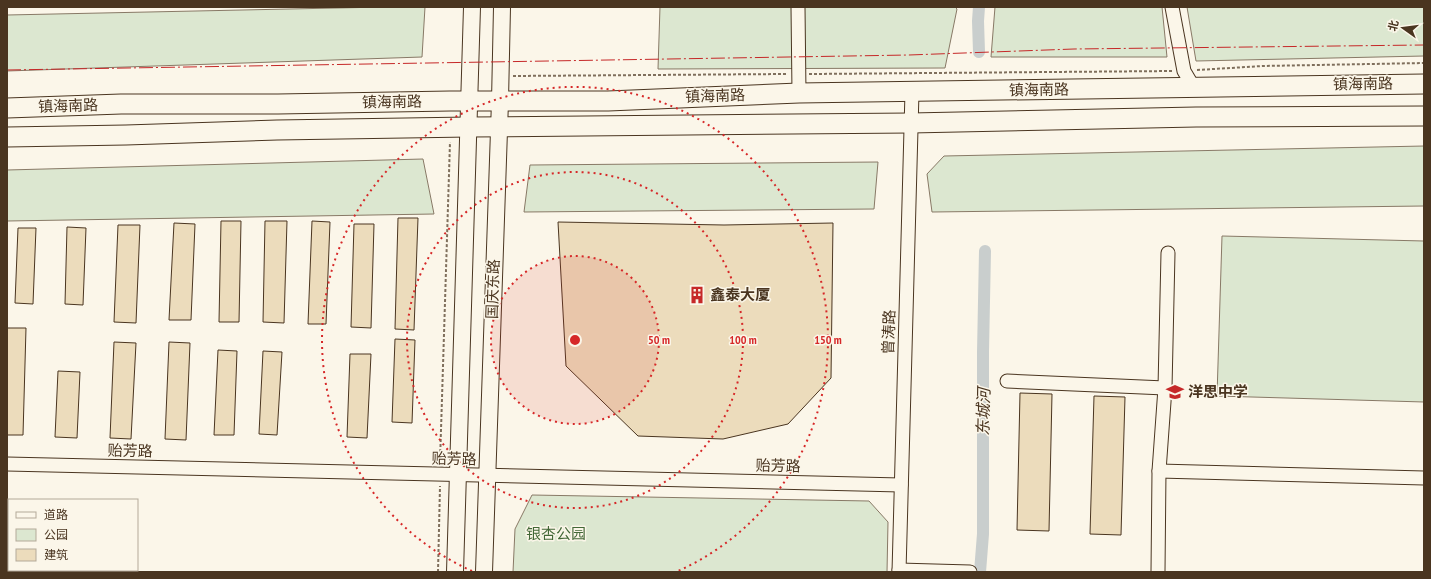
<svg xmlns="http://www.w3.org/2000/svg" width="1431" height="579" viewBox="0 0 1431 579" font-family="'PT Sans Narrow','Noto Sans SC',sans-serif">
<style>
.green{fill:#dce7d0;stroke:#887966}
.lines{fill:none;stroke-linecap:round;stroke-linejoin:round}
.canal{stroke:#c9cecd;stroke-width:12}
.building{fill:#ecdcbc;stroke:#4a3520}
.minor-casing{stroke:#4a3520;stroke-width:15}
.major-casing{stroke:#4a3520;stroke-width:18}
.highway-casing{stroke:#4a3520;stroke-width:21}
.path{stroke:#7f6f5c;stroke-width:2;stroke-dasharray:3 2;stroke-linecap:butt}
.minor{stroke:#fbf6e9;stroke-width:13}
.major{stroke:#fbf6e9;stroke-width:16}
.highway{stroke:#fbf6e9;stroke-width:19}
.power{stroke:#c62828;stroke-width:1;stroke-dasharray:14 3 2 3;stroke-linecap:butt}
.ring{fill:none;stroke:#d62828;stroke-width:2;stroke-dasharray:2 4}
.labels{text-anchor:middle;stroke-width:3;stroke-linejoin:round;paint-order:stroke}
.street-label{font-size:15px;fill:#4a3520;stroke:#fbf6e9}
.poi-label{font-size:15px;font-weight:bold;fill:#4a3520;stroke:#fbf6e9;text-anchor:start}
.park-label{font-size:15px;fill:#436837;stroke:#fbf6e9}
.water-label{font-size:16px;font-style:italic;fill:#4a3520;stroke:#fbf6e9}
.centre{fill:#d62828;stroke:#fbf6e9;stroke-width:2}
.ring-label{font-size:12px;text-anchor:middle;font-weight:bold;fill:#d62828;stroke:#fbf6e9;stroke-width:3;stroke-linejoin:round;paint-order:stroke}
</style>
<rect width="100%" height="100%" fill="#fbf6e9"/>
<g class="green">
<polygon points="384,7 425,7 422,57 7,71 7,15"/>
<polygon points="660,7 955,7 957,9 945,68 658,69"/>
<polygon points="995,7 1162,7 1167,57 991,57"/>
<polygon points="1187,7 1424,7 1424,56 1196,61"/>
<polygon points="1424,146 1424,206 932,212 927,174 944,156"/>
<polygon points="423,159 434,214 7,221 7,170"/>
<polygon points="878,162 874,209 524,212 530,165"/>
<polygon points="1222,236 1424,241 1424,402 1217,396"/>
<polygon points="532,495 869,501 888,522 887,572 513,572 515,529"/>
</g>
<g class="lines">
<g class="canal">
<polyline points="979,52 978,21 979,7"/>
<polyline points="980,572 983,534 983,352 985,251"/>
</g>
</g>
<g class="building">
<polygon points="398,218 418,218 414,330 395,329"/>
<polygon points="221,221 241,221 239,322 219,322"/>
<polygon points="265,221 287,221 284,323 263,322"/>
<polygon points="312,221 330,222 326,324 308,324"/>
<polygon points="558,222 724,225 833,223 831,378 788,424 723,439 638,436 566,366"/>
<polygon points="174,223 195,224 191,320 169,320"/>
<polygon points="354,224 374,224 371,328 351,327"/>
<polygon points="118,225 140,225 136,323 114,322"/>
<polygon points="67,227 86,228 83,305 65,304"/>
<polygon points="18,228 36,228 33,304 15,303"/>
<polygon points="7,328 26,328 23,435 7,435"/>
<polygon points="395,339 415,340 412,423 392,422"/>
<polygon points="114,342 136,343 131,439 110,438"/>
<polygon points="169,342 190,343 186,440 165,439"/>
<polygon points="218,350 237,351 234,435 214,435"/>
<polygon points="263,351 282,352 277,435 259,434"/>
<polygon points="350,354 371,354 367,438 347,437"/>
<polygon points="58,371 80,372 77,438 55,437"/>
<polygon points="1020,393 1052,394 1049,531 1017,530"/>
<polygon points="1094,396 1125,397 1121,535 1090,534"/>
</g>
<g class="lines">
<g class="minor-casing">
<g id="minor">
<polyline points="798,7 799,93"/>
<polyline points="1172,7 1184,71 1194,88"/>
<polyline points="1007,381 1165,388"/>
<polyline points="7,464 901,485"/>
<polyline points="1159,471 1424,478"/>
<polyline points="899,570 970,572"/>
<polyline points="899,572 912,92"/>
<polyline points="1158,572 1159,471 1165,388 1168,253"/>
</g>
</g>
<g class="major-casing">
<g id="major">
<polyline points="455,572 472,7"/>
<polyline points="484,572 500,101 502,7"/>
</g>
</g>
<g class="highway-casing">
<g id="highway">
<polyline points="7,108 121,104 278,104 450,101 608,101 799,93 1424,84"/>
<polyline points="7,137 126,135 277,130 469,127 911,123 1196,117 1424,116"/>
</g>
</g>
<g class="path">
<polyline points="1197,70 1263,66 1424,63"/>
<polyline points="809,74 1173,71"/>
<polyline points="513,76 787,74"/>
<polyline points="440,462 450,142"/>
<polyline points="438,572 440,486"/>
</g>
<use href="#minor" class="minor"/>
<use href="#major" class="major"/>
<use href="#highway" class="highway"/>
<polyline class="power" points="7,70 909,55 1074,49 1424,45"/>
</g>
<circle cx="575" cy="340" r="84" fill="#d62828" fill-opacity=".12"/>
<g class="ring">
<circle cx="575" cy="340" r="84"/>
<circle cx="575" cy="340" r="168"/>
<path d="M472 571A253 253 0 1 1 678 571"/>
</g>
<defs>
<g id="building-bare" transform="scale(1.38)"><path d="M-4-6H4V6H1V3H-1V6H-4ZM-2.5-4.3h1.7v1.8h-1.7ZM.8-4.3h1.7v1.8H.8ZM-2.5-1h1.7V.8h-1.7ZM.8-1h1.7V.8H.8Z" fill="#c62828" stroke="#fbf6e9" stroke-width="2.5" paint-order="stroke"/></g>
<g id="school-bare" transform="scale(1.38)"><path d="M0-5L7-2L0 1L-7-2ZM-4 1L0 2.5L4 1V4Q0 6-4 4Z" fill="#c62828" stroke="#fbf6e9" stroke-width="2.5" paint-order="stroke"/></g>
</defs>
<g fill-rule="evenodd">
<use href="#building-bare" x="697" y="295"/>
<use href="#school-bare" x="1175" y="392"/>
</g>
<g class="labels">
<g class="street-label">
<text transform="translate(1363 84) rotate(-1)" y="5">镇海南路</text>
<text transform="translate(1039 90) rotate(-1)" y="5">镇海南路</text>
<text transform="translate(715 96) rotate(-2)" y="5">镇海南路</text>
<text transform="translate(392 102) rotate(-1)" y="5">镇海南路</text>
<text transform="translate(68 106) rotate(-2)" y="5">镇海南路</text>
<text transform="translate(493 289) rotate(-88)" y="5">国庆东路</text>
<text transform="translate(889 332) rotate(-88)" y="5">曾涛路</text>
<text transform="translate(130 451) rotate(1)" y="5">贻芳路</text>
<text transform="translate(454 459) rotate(1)" y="5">贻芳路</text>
<text transform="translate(778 466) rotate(1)" y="5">贻芳路</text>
</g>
<g class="poi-label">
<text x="710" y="300">鑫泰大厦</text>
<text x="1188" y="397">洋思中学</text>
</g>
<g class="park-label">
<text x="556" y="539">银杏公园</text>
</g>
<g class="water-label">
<text transform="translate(983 412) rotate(-89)" y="6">东城河</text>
</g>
</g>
<circle cx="575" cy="340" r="6" class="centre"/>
<g class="ring-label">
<text x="659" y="344">50 m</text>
<text x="743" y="344">100 m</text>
<text x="828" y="344">150 m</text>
</g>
<rect width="1431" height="579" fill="none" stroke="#4a3520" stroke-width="16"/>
<rect x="8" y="499" width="130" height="72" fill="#fbf6e9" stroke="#b4a999"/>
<rect x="16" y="512" width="20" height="6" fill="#fbf6e9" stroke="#b4a999"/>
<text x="44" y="519" font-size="12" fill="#4a3520">道路</text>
<rect x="16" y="529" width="20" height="12" fill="#dce7d0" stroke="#b4a999"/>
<text x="44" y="539" font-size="12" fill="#4a3520">公园</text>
<rect x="16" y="549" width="20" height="12" fill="#ecdcbc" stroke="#b4a999"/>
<text x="44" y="559" font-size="12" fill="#4a3520">建筑</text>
<g transform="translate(1403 28) rotate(284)" stroke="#fbf6e9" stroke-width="3" paint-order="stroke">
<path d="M0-3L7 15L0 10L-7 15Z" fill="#4a3520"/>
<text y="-6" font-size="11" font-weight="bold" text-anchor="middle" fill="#4a3520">北</text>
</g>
</svg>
